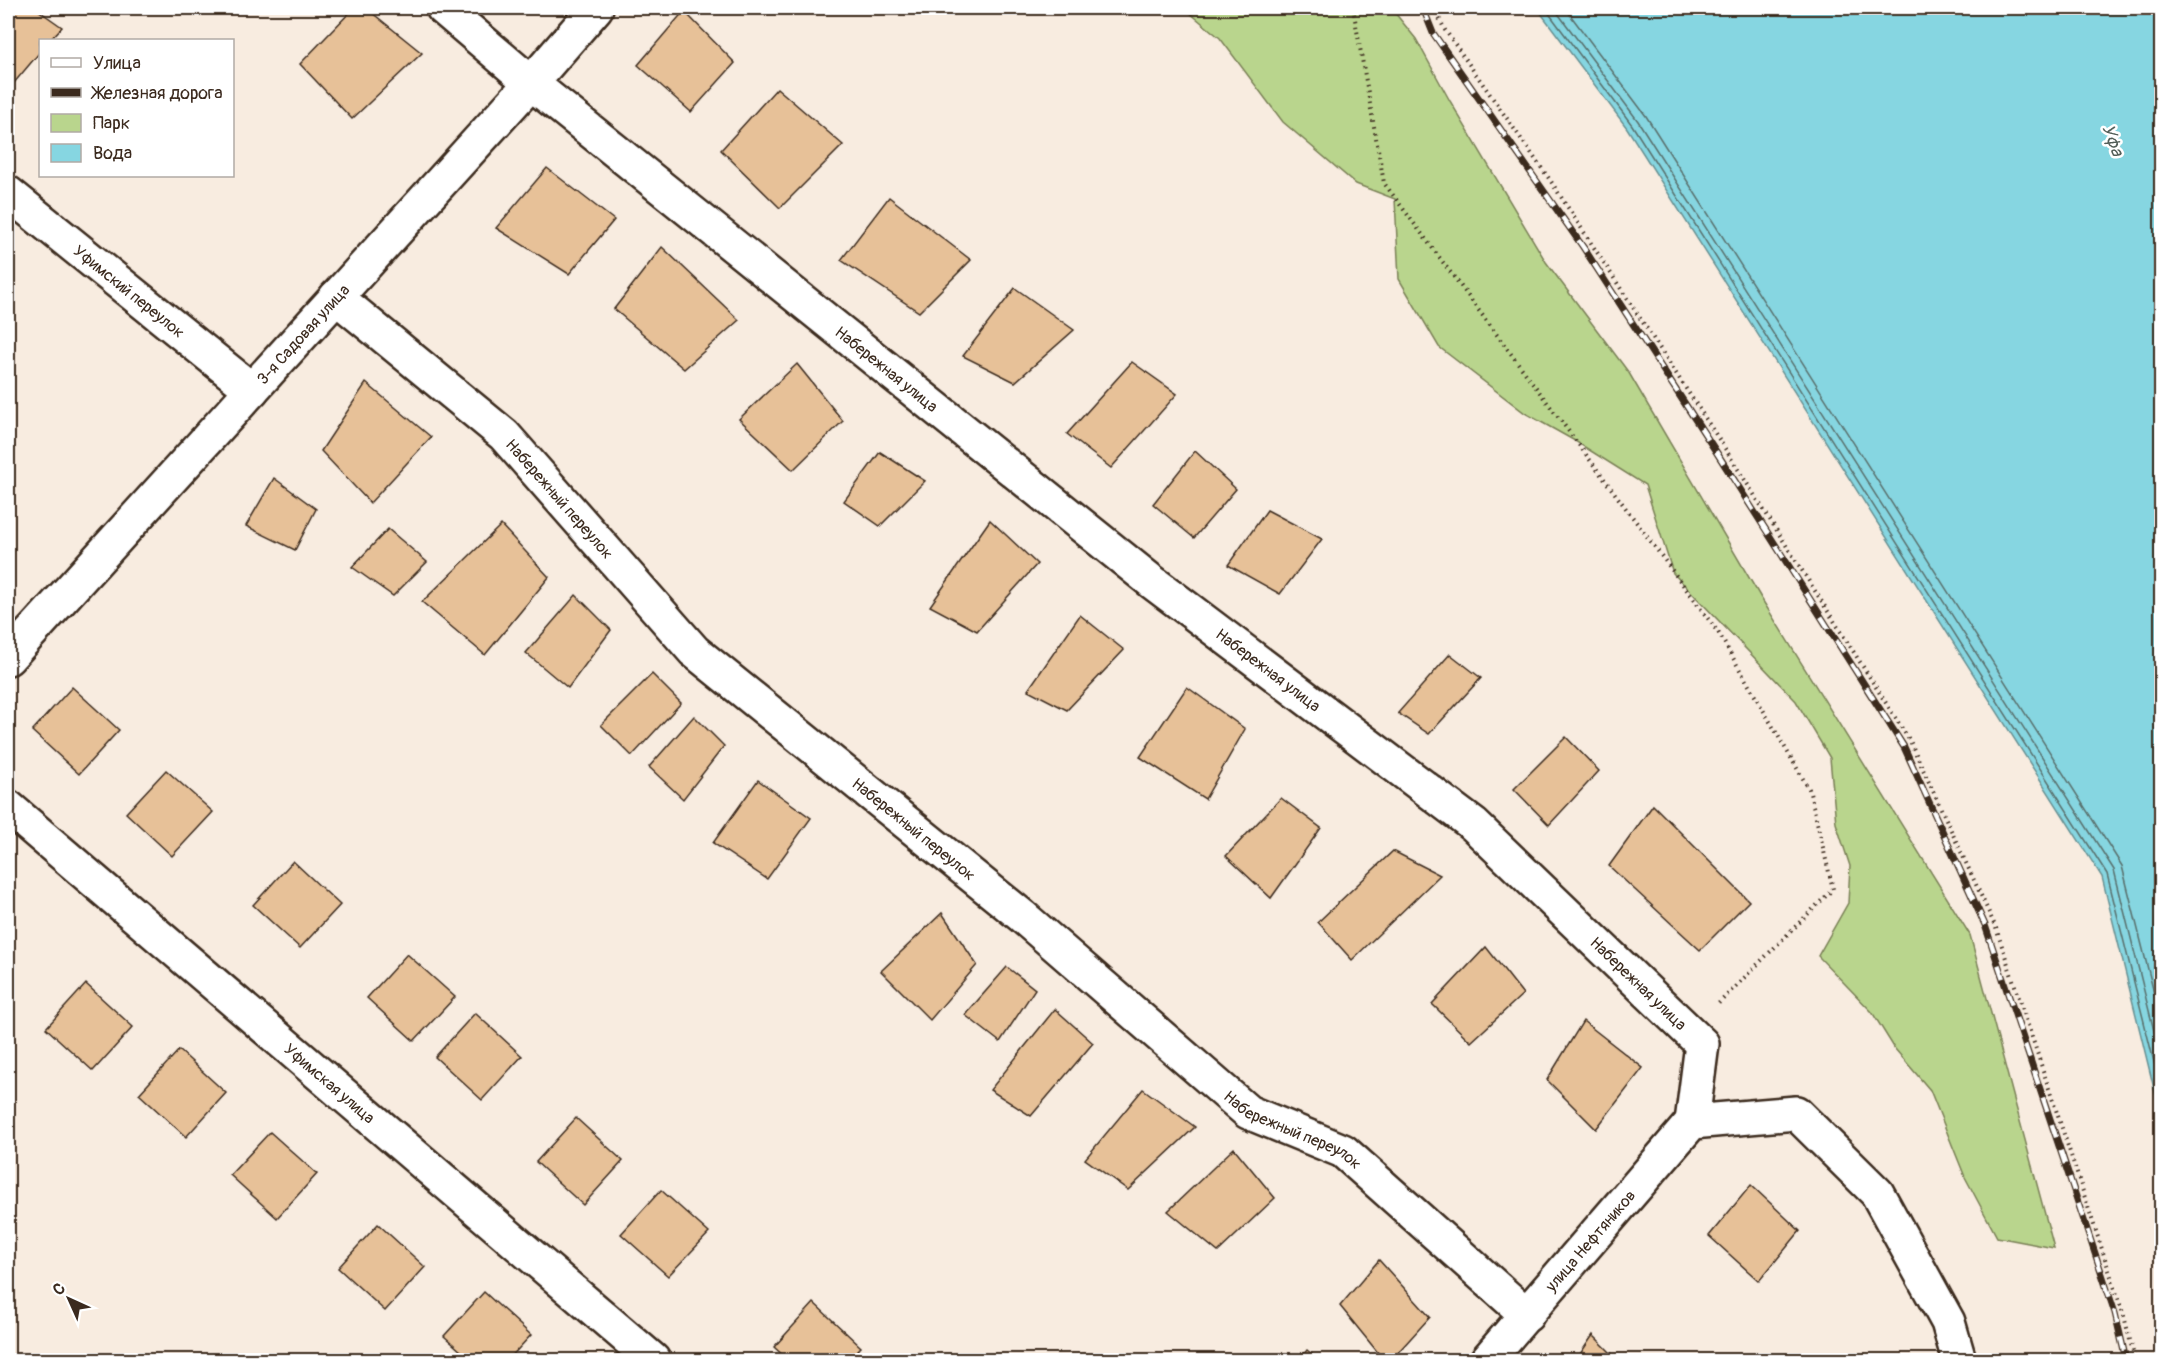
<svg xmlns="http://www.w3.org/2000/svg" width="2169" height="1368" viewBox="0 0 2169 1368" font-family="Pangolin,sans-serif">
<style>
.green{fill:#b9d58d;stroke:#7a8056;stroke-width:1.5}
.water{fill:#86d6e1;stroke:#689193;stroke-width:1.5}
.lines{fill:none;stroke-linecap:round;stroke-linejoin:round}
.shore{stroke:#596f6c;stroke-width:1.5}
.building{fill:#e7c198;stroke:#3b2a1e;stroke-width:1.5}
.minor-casing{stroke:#3b2a1e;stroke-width:38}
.path{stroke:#3b2a1e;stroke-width:4;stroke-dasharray:1.5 4.5;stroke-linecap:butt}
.minor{stroke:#fff;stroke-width:33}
.rail-casing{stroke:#3b2a1e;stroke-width:7}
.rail{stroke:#fff;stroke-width:4.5;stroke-dasharray:14;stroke-linecap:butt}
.labels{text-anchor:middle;stroke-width:5;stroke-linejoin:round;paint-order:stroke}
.street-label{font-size:16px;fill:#3b2a1e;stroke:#fff}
.water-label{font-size:18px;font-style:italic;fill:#525e58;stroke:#fff}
</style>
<rect width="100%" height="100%" fill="#f8ece0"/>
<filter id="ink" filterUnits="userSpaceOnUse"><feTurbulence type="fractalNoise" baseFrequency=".0167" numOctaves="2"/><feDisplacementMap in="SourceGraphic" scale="12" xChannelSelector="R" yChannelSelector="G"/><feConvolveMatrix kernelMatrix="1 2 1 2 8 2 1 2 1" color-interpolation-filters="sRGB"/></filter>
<g filter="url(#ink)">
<polygon class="green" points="1184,8 1391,8 1416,39 1450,101 1546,262 1629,373 1761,598 1970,935 2054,1248 1997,1237 1965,1177 1930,1090 1895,1049 1872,1012 1818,956 1848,903 1850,866 1836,823 1830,758 1796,701 1673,573 1645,485 1575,441 1525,413 1439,347 1399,279 1395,199 1356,184 1283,122 1220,38"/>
<polygon class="water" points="1537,8 2161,8 2161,1117 2102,877 1627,128"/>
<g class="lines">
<g class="shore">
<polyline points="1545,8 1632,125 2107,874 2162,1094"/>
<polyline points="1554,8 1638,121 2114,870 2162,1063"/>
<polyline points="1565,8 1646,116 2122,866 2162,1025"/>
</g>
</g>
<g class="building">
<polygon points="8,8 35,8 62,27 50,40 40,40 40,52 8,90"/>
<polygon points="354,8 366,8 422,53 352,119 300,64"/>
<polygon points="684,11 735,63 691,112 638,65"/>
<polygon points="777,88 843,145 780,208 721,150"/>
<polygon points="547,168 614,220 569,274 496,228"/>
<polygon points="889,197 971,260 919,312 841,260"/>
<polygon points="662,247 739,320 684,369 614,309"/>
<polygon points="1015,288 1074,330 1015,382 963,356"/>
<polygon points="1132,362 1177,394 1111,468 1067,434"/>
<polygon points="797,364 843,421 793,470 739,419"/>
<polygon points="366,383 431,437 370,503 321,451"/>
<polygon points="1195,451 1236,489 1194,538 1153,504"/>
<polygon points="880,452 925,481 880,526 844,501"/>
<polygon points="274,478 316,509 295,550 246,526"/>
<polygon points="1267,510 1322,539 1280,594 1228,565"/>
<polygon points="990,520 1037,564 977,631 930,606"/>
<polygon points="501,525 549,577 485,655 422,602"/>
<polygon points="388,529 427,562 393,596 352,567"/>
<polygon points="576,595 611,630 568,688 526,653"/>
<polygon points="1080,615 1124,650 1067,710 1028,690"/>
<polygon points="1450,654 1481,678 1429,734 1398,713"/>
<polygon points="652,674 681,703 632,756 601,725"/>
<polygon points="72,687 119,730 79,774 32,731"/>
<polygon points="1187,687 1245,729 1205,799 1140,757"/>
<polygon points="694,716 724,746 683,799 649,767"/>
<polygon points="1566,737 1599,771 1549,825 1514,789"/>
<polygon points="166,770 213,812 172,856 126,813"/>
<polygon points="758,780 811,818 767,879 713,843"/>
<polygon points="1281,798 1321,828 1271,898 1226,856"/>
<polygon points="1653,805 1749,901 1700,950 1609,866"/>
<polygon points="1393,851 1440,875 1352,960 1318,922"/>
<polygon points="293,861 340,905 300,948 253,905"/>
<polygon points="942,913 977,965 930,1020 881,971"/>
<polygon points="1486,947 1523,994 1471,1042 1432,1004"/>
<polygon points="407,954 455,997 414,1041 367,998"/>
<polygon points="1007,967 1035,989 1000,1042 965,1015"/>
<polygon points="86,984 133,1027 93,1071 46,1028"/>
<polygon points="1055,1009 1093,1043 1031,1116 990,1090"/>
<polygon points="475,1013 522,1056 482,1100 435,1057"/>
<polygon points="1583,1021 1643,1068 1596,1129 1547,1080"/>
<polygon points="179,1050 226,1093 186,1137 139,1094"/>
<polygon points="1143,1089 1195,1127 1128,1190 1085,1159"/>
<polygon points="576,1118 623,1161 583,1205 536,1162"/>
<polygon points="270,1132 317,1174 277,1218 230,1175"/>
<polygon points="1234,1148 1275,1198 1218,1252 1168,1211"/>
<polygon points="1751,1185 1800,1231 1759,1281 1709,1236"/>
<polygon points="661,1190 709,1233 668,1276 621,1234"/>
<polygon points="378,1224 425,1267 385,1311 338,1268"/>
<polygon points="1379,1260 1430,1317 1391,1360 1384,1360 1340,1306"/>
<polygon points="484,1292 531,1335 508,1360 471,1360 444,1336"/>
<polygon points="814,1303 861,1347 848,1360 788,1360 774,1347"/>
<polygon points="1593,1335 1618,1360 1576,1360"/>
<polygon points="1307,1350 1319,1360 1299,1360"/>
</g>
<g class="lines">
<g class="minor-casing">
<g id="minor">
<path id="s1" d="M443 8 531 83 1151 581 1474 825 1702 1044 1692 1122 1796 1113 1877 1193 1948 1322 1959 1360"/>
<path id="s2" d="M8 193 252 390"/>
<path id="s3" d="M336 297 504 435 694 651 1022 916 1248 1112 1343 1151 1527 1315"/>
<path id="s4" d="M8 658 531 83 596 8"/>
<path id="s5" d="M8 807 653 1360"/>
<path id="s6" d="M1487 1360 1692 1122"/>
</g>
</g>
<g class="path">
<polyline points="1353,8 1384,183 1718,632 1809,789 1833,889 1716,1006"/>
<polyline points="1434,8 1445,30 1550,180 1724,447 1910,741 1996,928 2124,1316 2135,1360"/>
</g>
<use href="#minor" class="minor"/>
<g class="rail-casing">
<polyline id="rail" points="1423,8 1433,33 1583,247 1717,453 1904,747 1985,925 2115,1313 2126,1360"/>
</g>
<use href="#rail" class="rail"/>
</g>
</g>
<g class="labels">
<g class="street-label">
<text dy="6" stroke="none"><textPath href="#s2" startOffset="156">Уфимский переулок</textPath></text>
<text dy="6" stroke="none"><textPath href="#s4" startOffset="438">3-я Садовая улица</textPath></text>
<text dy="6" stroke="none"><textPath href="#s1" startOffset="572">Набережная улица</textPath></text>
<text dy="6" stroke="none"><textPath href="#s3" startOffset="302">Набережный переулок</textPath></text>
<text dy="6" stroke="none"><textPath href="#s1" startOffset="1058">Набережная улица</textPath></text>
<text dy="6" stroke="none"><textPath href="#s3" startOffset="788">Набережный переулок</textPath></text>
<text dy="6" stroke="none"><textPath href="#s1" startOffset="1544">Набережная улица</textPath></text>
<text dy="6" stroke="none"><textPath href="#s5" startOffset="424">Уфимская улица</textPath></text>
<text dy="6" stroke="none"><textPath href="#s3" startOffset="1274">Набережный переулок</textPath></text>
<text dy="6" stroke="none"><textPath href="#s6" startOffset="158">улица Нефтяников</textPath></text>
</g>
<g class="water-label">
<text transform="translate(2113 140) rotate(70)" y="6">Уфа</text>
</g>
</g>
<rect width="2169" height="1368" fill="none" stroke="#fff" stroke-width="30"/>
<rect x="15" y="15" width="2139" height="1338" fill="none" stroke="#3b2a1e" stroke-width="2" filter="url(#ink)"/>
<rect x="39" y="39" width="195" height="138" fill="#ffffff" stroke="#b1aaa5" stroke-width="1.5"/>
<rect x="51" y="58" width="30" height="9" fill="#ffffff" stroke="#b1aaa5" stroke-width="1.5"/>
<text x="93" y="69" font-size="18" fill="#3b2a1e">Улица</text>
<rect x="51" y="88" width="30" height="9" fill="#3b2a1e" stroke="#b1aaa5" stroke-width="1.5"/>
<text x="93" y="99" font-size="18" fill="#3b2a1e">Железная дорога</text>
<rect x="51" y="114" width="30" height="18" fill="#b9d58d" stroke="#b1aaa5" stroke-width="1.5"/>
<text x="93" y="129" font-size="18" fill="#3b2a1e">Парк</text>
<rect x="51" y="144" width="30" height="18" fill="#86d6e1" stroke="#b1aaa5" stroke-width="1.5"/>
<text x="93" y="159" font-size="18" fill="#3b2a1e">Вода</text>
<g transform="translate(69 1299) rotate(315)" stroke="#ffffff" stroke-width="4.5" paint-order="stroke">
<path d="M0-4.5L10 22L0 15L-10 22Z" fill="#3b2a1e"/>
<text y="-9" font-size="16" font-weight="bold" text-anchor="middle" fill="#3b2a1e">С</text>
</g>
</svg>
